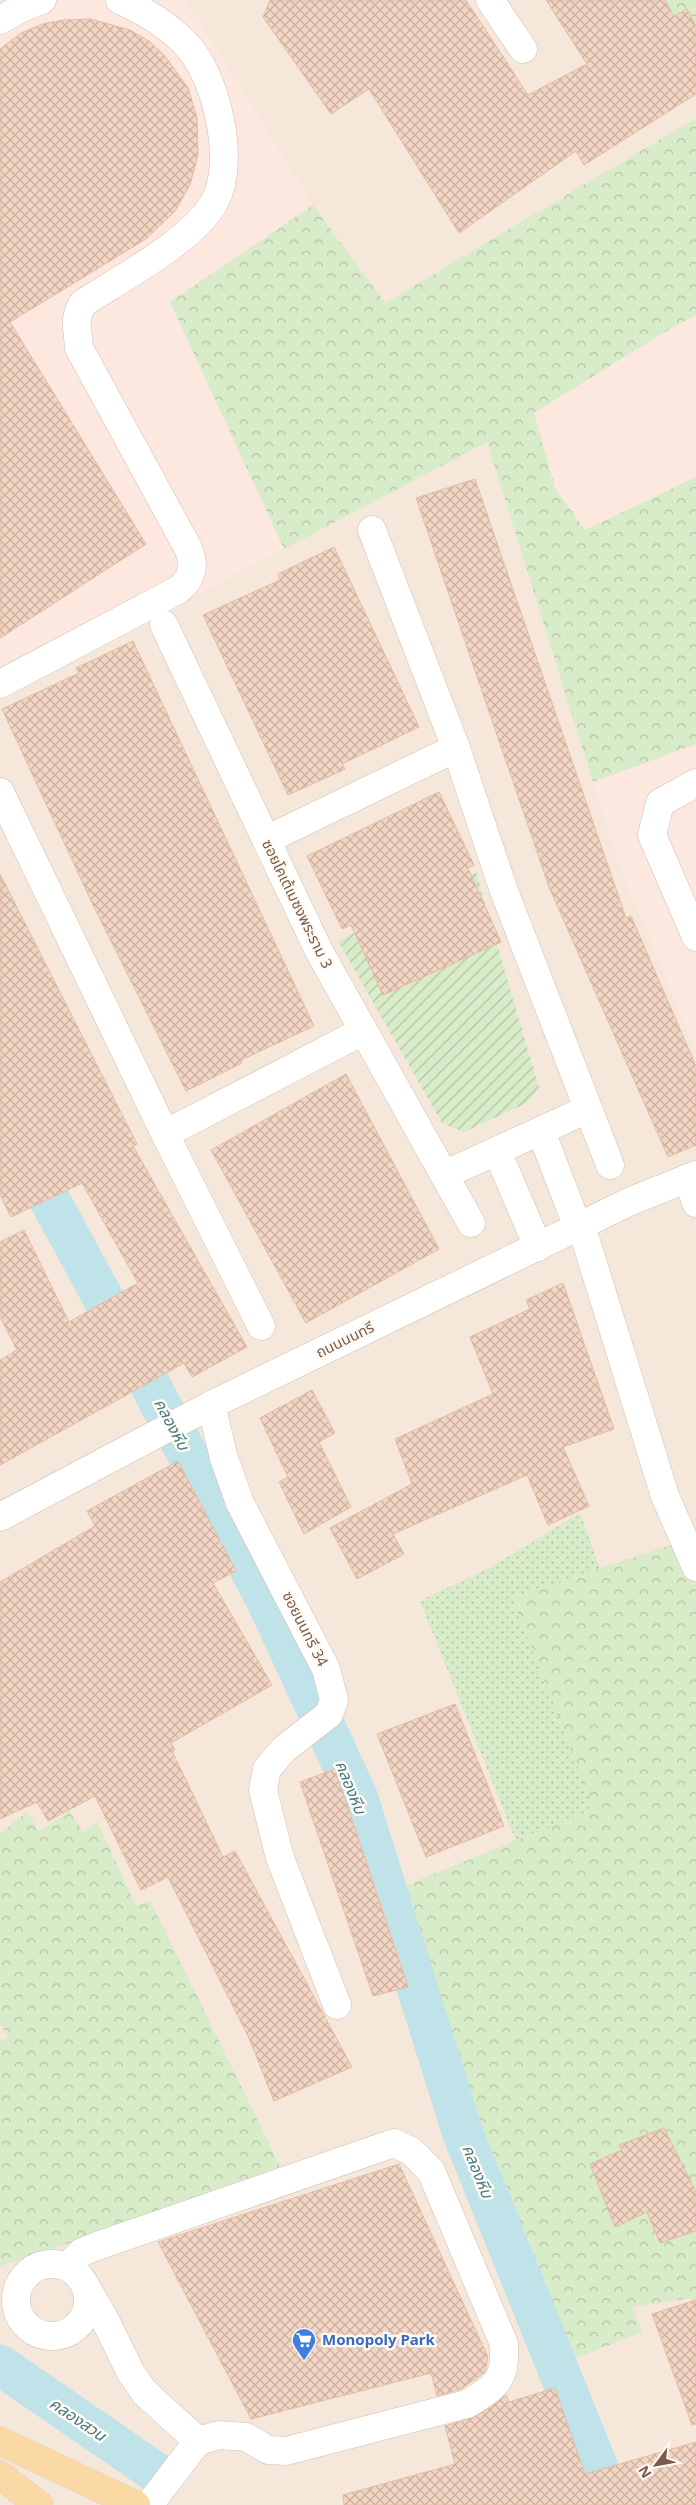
<svg xmlns="http://www.w3.org/2000/svg" width="696" height="2505" viewBox="0 0 696 2505" font-family="'Noto Sans','Noto Sans Thai',sans-serif">
<style>
.residential{fill:#f5e8da}
.commercial{fill:#fde8e0}
.grass{fill:url(#grass-dots)}
.forest{fill:url(#forest-crowns)}
.garden{fill:url(#garden-furrows)}
.lines{fill:none;stroke-linecap:round;stroke-linejoin:round}
.canal{stroke:#bfe3e8;stroke-width:41}
.building{fill:url(#building-cross-hatch);stroke:#e6bba3}
.minor-casing{stroke:#d1beb0;stroke-width:29}
.major-casing{stroke:#dad1cd;stroke-width:29}
.minor{stroke:#fff;stroke-width:28}
.major{stroke:#fbd9a5;stroke-width:28}
.labels{text-anchor:middle;stroke-width:5;stroke-linejoin:round;paint-order:stroke}
.street-label{font-size:15px;fill:#7a5c4d;stroke:#fffaf3}
.shop-label{font-size:15px;font-weight:bold;fill:#366cbe;stroke:#fffaf3;text-anchor:start}
.water-label{font-size:16px;font-style:italic;fill:#437c86;stroke:#fffaf3}
</style>
<defs>
<pattern id="grass-dots" width="8" height="8" patternUnits="userSpaceOnUse" patternTransform="scale(1.25)"><rect width="8" height="8" fill="#d8ecc9"/><path d="M2 2h.1M6 6h.1" fill="none" stroke="#b4c2a5" stroke-width="1.8" stroke-linecap="round"/></pattern>
<pattern id="forest-crowns" width="20" height="18" patternUnits="userSpaceOnUse" patternTransform="scale(1.25)"><rect width="20" height="18" fill="#d8ecc9"/><path d="M2 6a3 3 0 1 1 6 0M12 15a3 3 0 1 1 6 0" fill="none" stroke="#b4c2a5"/></pattern>
<pattern id="garden-furrows" width="10" height="10" patternUnits="userSpaceOnUse" patternTransform="scale(1.25)"><rect width="10" height="10" fill="#d8ecc9"/><path d="M-1 1l2-2M0 10L10 0M9 11l2-2" fill="none" stroke="#b4c2a5"/></pattern>
<pattern id="building-cross-hatch" width="8" height="8" patternUnits="userSpaceOnUse" patternTransform="scale(1.25)"><rect width="8" height="8" fill="#f3d5c3"/><path d="M0 0l8 8M0 8l8-8" fill="none" stroke="#cab0a1"/></pattern>
</defs>
<rect width="100%" height="100%" fill="#fdf6ec"/>
<rect class="residential" x="0" y="0" width="696" height="2505"/>
<g class="commercial">
<polygon points="0,0 186,0 313,205 170,302 284,549 0,697"/>
<polygon points="696,315 696,477 585,530 555,488 534,413 663,333"/>
<polygon points="696,744 696,1051 618,863 593,782"/>
</g>
<polygon class="grass" points="580,1513 600,1568 513,1597 594,1809 516,1841 420,1601 491,1567"/>
<g class="forest">
<polygon points="666,0 696,0 696,67"/>
<polygon points="696,118 696,315 663,333 534,413 555,488 585,530 696,477 696,744 593,782 487,442 284,549 170,302 313,205 385,303"/>
<polygon points="696,1537 696,2315 691,2298 632,2307 642,2332 571,2360 478,2140 472,2117 399,1888 594,1809 512,1597"/>
<polygon points="70,1811 83,1832 97,1821 136,1906 150,1900 283,2172 0,2266 0,2042 8,2036 0,2024 0,1834 27,1812 39,1831"/>
</g>
<polygon class="garden" points="476,872 539,1088 527,1103 464,1132 442,1123 338,941"/>
<g class="lines">
<g class="canal">
<polyline points="0,1108 265,1597 357,1796 463,2134 613,2505"/>
<polyline points="0,2365 155,2472"/>
</g>
</g>
<g class="building">
<polygon points="270,0 466,0 528,95 587,64 546,0 665,0 674,16 687,9 696,26 696,94 584,165 576,151 459,233 369,89 331,114 263,17"/>
<polygon points="91,19 130,30 149,41 165,56 188,88 197,118 198,155 190,185 175,211 146,239 10,322 146,544 0,638 0,49 21,33 42,24 63,20"/>
<polygon points="475,479 626,918 631,916 696,1066 696,1145 668,1157 549,887 416,498"/>
<polygon points="334,547 419,727 342,764 345,769 288,795 203,615 280,580 278,574"/>
<polygon points="133,641 314,1026 241,1060 242,1063 186,1091 93,905 2,709 79,673 76,668"/>
<polygon points="439,792 474,865 468,868 501,942 383,995 351,925 342,929 307,856"/>
<polygon points="0,874 137,1144 133,1146 247,1347 192,1377 184,1363 0,1465 0,1360 17,1350 0,1317 0,1242 24,1230 69,1322 138,1283 82,1183 11,1217 0,1195"/>
<polygon points="346,1074 439,1249 306,1323 211,1150"/>
<polygon points="563,1283 614,1429 563,1447 589,1506 548,1525 527,1475 393,1534 404,1554 357,1579 330,1528 412,1484 395,1439 493,1394 470,1337 530,1309 526,1300"/>
<polygon points="312,1390 335,1433 319,1442 351,1507 304,1534 279,1482 288,1477 260,1418"/>
<polygon points="178,1461 236,1571 213,1583 272,1685 171,1743 175,1750 172,1751 223,1857 235,1851 352,2067 274,2101 249,2038 168,1877 141,1890 95,1796 48,1821 37,1802 0,1819 0,1582 95,1526 87,1511"/>
<polygon points="455,1704 504,1826 426,1857 377,1734"/>
<polygon points="335,1769 408,1987 373,1996 300,1782"/>
<polygon points="664,2128 696,2192 696,2231 660,2243 647,2212 615,2227 590,2164 622,2150 619,2145"/>
<polygon points="399,2164 488,2357 485,2372 461,2389 437,2396 431,2373 251,2419 158,2242"/>
<polygon points="696,2300 696,2424 692,2425 652,2314"/>
<polygon points="555,2388 585,2474 696,2442 696,2505 344,2505 343,2495 455,2464 445,2426 475,2417 506,2395 509,2402"/>
</g>
<g class="lines">
<g class="minor-casing">
<g id="minor">
<polyline points="490,0 523,49"/>
<polyline points="0,20 23,7 42,0"/>
<polyline points="372,530 456,748 504,891 610,1165"/>
<polyline points="164,625 319,951 471,1223"/>
<path d="M0 684 178 590C193 579 195 564 188 548L79 348C78 330 73 319 83 303 120 279 194 240 215 201 236 162 217 76 186 44 169 26 142 10 120 0"/>
<polyline points="696,783 660,803 652,835 696,937"/>
<polyline points="0,792 165,1134 261,1326"/>
<polyline points="266,840 456,748"/>
<polyline points="541,1131 578,1228"/>
<polyline points="165,1134 363,1031"/>
<polyline points="497,1151 538,1247"/>
<polyline points="444,1175 588,1109"/>
<polyline points="688,1178 696,1203"/>
<polyline points="581,1225 665,1496 696,1567"/>
<polyline points="211,1405 224,1458 240,1503 326,1669 334,1700 329,1714 283,1750 267,1769 263,1790 280,1858 337,2005"/>
<polyline points="0,1517 211,1405 631,1201 696,1175"/>
<circle cx="52" cy="2300" r="36"/>
<path d="M68 2266 82 2252 97 2246 394 2143 411 2151 431 2171 504 2344C506 2380 497 2386 467 2404L286 2451 268 2450 246 2437 219 2435 198 2441 149 2505"/>
<polyline points="85,2285 104,2318 131,2373 145,2393 198,2441"/>
</g>
</g>
<g class="major-casing">
<g id="major">
<polyline points="0,2441 136,2505"/>
<polyline points="0,2475 39,2505"/>
</g>
</g>
<use href="#minor" class="minor"/>
<use href="#major" class="major"/>
</g>
<defs>
<g id="supermarket-pin" transform="scale(1.25)"><path d="M0 17L-7.5 6A9.5 9.5 0 1 1 7.5 6Z" fill="#3f7fe0" stroke="#fffaf3"/><path d="M-6-5.5h2.5l.6 2H6L4.5 2H-2.5L-4.4-4H-6ZM-1.5 3.2a1.3 1.3 0 1 0 .1 0ZM3 3.2a1.3 1.3 0 1 0 .1 0Z" fill="#fff"/></g>
</defs>
<g fill-rule="evenodd">
<use href="#supermarket-pin" x="304" y="2340"/>
</g>
<g class="labels">
<g class="street-label">
<text transform="translate(297 904) rotate(64)" y="5">ซอยโคเต้เมซงพระราม 3</text>
<text transform="translate(345 1340) rotate(-26)" y="5">ถนนนนทรี</text>
<text transform="translate(305 1629) rotate(63)" y="5">ซอยนนทรี 34</text>
</g>
<g class="shop-label">
<text x="322" y="2345">Monopoly Park</text>
</g>
<g class="water-label">
<text transform="translate(172 1424) rotate(62)" y="6">คลองหีบ</text>
<text transform="translate(351 1787) rotate(68)" y="6">คลองหีบ</text>
<text transform="translate(478 2171) rotate(68)" y="6">คลองหีบ</text>
<text transform="translate(78 2419) rotate(34)" y="6">คลองสวน</text>
</g>
</g>
<g transform="translate(656 2465) rotate(238)" stroke="#fffaf3" stroke-width="4" paint-order="stroke">
<path d="M0-4L9 19L0 12L-9 19Z" fill="#7a5c4d"/>
<text y="-8" font-size="14" font-weight="bold" text-anchor="middle" fill="#7a5c4d">N</text>
</g>
</svg>
